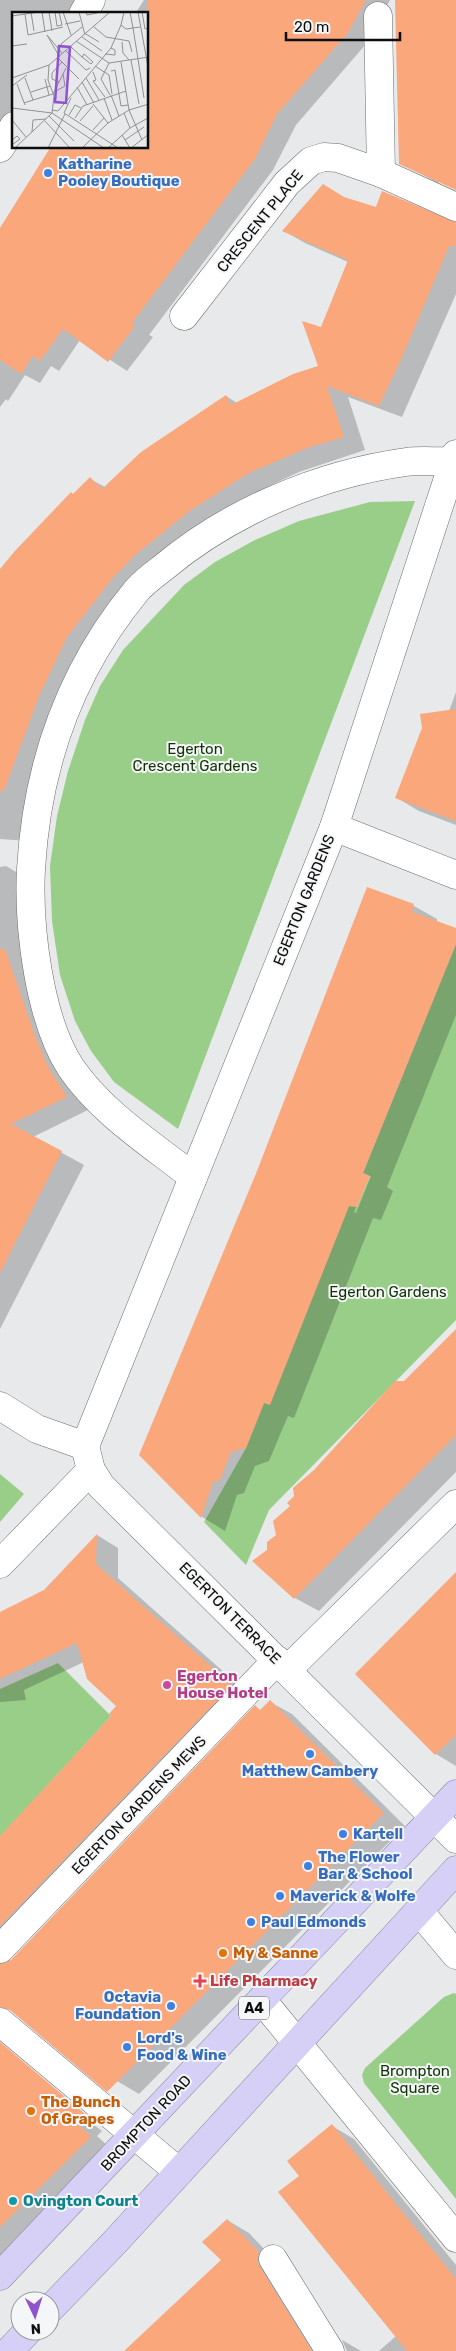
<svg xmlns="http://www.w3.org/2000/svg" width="456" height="2351" viewBox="0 0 456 2351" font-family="Rubik,sans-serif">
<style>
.green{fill:#99ce89}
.shadow{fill:#0003;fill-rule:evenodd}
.building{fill:#f9a77b}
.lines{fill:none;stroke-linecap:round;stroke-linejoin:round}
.minor-casing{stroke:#6c6d6e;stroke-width:29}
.trunk-casing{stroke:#8985a3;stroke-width:29}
.minor{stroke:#fff;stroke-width:28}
.trunk{stroke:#d6d0f6;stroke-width:28}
.shop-dot{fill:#3f7fe0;stroke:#f5f6f8;stroke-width:2}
.hotel-dot{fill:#d1479c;stroke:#f5f6f8;stroke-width:2}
.food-dot{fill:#e8710a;stroke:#f5f6f8;stroke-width:2}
.health-dot{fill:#e0444e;stroke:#f5f6f8;stroke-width:2}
.culture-dot{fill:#0f9aa8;stroke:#f5f6f8;stroke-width:2}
.labels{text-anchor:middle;stroke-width:4;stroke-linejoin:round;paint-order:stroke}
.shield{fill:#f5f6f8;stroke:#535354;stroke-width:1}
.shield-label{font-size:14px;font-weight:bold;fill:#0d0d0d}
.shop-label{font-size:15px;font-weight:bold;fill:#366cbe;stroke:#f5f6f8;text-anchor:start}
.street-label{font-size:15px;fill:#0d0d0d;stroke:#f5f6f8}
.park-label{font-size:15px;fill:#103403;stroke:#f5f6f8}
.hotel-label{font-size:15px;font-weight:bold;fill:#b23c85;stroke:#f5f6f8;text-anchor:start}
.food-label{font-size:15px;font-weight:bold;fill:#c56008;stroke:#f5f6f8;text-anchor:start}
.health-label{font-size:15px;font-weight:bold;fill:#be3a42;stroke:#f5f6f8;text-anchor:start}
.culture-label{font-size:15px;font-weight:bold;fill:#0d838f;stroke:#f5f6f8;text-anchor:start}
.inset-road{fill:none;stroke:#909192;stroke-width:1}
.view{fill:#8f54cb;fill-opacity:0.15;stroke:#8f54cb;stroke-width:2.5}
.inset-edge{fill:none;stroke:#0d0d0d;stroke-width:2.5}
</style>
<rect width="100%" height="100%" fill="#e8e9ea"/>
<g class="green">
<polygon points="415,501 178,1129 114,1082 91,1051 75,1021 60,975 52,921 50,866 57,816 68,771 85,720 100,686 123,650 184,585 215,562 253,541 299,521 370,502"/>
<polygon points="456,944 456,1320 269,1510 246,1565 204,1522 246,1448 264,1403 270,1404 349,1206 357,1207 370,1176 363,1173"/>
<polygon points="0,1474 24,1494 0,1522"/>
<polygon points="58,1663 111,1716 0,1837 0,1689"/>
<polygon points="454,1993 456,1994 456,2199 364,2083 362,2075 365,2068 444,1997"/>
</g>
<g class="shadow">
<polygon points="0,0 88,0 80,14 14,14 14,120 0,142"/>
<polygon points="144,0 390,0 366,44 296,125 273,170 149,335 153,337 127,371 80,340 59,371 51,366 40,383 25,375 8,401 6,399 0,407 0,231 52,148 148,148 148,14 135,14"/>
<polygon points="397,0 456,0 456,171 442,171 438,183 401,163"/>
<polygon points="348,200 456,232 456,294 402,417 348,397 365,450 299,472 269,486 238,505 88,650 29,841 0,839 0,571 90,479 105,487 226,396 237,403 319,367 322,328 348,262 305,243 284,231"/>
<polygon points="456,692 456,825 419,811 397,798 449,711"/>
<polygon points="6,866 28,879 69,1079 88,1110 33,1137 84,1165 0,1329 0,867"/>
<path d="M367 889 414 906 437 919V922L456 930V1015L387 1187 393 1191 381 1220 373 1218 294 1418 288 1416 269 1461 255 1466 244 1493 237 1495 225 1531 202 1517 141 1454 258 1172ZM369 1176H371L356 1213 354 1212Z"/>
<polygon points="456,1330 456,1472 319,1611 295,1598 268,1550 292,1506 315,1471"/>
<polygon points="97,1535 118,1548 118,1578 253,1698 7,1958 7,1964 12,1961 255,1707 261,1711 270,1702 292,1714 405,1826 139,2094 117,2081 0,1983 0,1838 113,1716 118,1706 84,1662 24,1690 26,1700 0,1702 0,1617 44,1591"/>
<polygon points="456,1574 456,1766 436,1754"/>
<polygon points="0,2053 102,2131 97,2136 112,2150 0,2262"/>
<polygon points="332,2126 354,2139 456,2265 456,2351 379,2351 396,2336 300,2176"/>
<polygon points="227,2220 249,2233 280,2266 325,2351 126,2351 223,2261"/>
<polygon points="342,2340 361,2351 347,2351"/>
</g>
<g class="building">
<polygon points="148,0 366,0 348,33 277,114 255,159 132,323 135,326 108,362 63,329 40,361 33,356 21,374 0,360 0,228 50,148 148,148"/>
<polygon points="395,0 456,0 456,190 399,164"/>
<polygon points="323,184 344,197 376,207 382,191 456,222 456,246 449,246 403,355 379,406 327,386 344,437 307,448 247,474 187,513 134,556 112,579 67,637 39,696 4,791 0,791 0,569 14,552 71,492 73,494 90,477 102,489 141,452 226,395 231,405 293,374 318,366 302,321 321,327 348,260 282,231"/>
<polygon points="456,709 456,821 395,798 422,728 420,714"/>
<polygon points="367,887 414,904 412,912 456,928 456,944 363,1173 370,1176 357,1207 349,1206 270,1405 264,1403 246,1448 231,1452 220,1480 213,1482 201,1518 139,1455 257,1171"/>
<polygon points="0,949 5,949 34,1033 47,1065 67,1097 11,1124 62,1151 0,1273"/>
<polygon points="456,1329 456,1435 294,1599 252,1561 267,1550 267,1542 276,1535 273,1521 290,1506 287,1503 294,1496 293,1488 314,1470 395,1381 404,1381"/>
<polygon points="97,1534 96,1564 232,1685 0,1926 0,1836 111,1716 109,1714 116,1706 87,1679 77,1643 0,1679 0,1612 44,1590"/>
<polygon points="456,1572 456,1735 435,1755 355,1674"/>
<polygon points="270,1700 384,1813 107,2092 10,2010 0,2007 0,1964 11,1960 255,1705 260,1710"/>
<polygon points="0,2042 85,2114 76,2123 91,2137 0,2227"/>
<polygon points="332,2124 456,2279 456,2351 407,2351 278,2192 299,2176 287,2161"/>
<polygon points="227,2219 259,2252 257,2260 260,2267 312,2351 124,2351 221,2260 202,2242"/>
</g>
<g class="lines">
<g class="minor-casing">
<g id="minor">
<polyline points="83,14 91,0"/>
<polyline points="378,16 381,173"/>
<polyline points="0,148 14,126"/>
<polyline points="184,316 287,183 311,161 324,157 338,158 381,173 456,207"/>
<polyline points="334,827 456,875"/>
<path d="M193 1177C150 1143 103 1114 71 1068 39 1019 28 927 31 869 37 765 70 671 137 590 144 582 155 574 164 567 231 511 320 474 406 462 421 460 437 462 453 461"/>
<polyline points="0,1406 37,1429 85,1446"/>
<polyline points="85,1446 334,827 456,454"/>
<polyline points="85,1446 91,1470 101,1486 456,1839"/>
<polyline points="0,1564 91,1470"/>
<polyline points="287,1670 456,1504"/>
<polyline points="419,1911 456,1955"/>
<polyline points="0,1949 277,1660"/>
<polyline points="262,2000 456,2238"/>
<polyline points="0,2022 179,2172"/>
<polyline points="273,2259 330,2351"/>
</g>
</g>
<g class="trunk-casing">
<g id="trunk">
<polyline points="0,2276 456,1794"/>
<polyline points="50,2309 115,2242 456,1870"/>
<polyline points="9,2351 28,2331"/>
</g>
</g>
<use href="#minor" class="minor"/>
<use href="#trunk" class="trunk"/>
</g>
<g class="shop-dot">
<circle cx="48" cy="173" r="5"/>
<circle cx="310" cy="1754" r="5"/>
<circle cx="343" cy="1834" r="5"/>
<circle cx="308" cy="1866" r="5"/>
<circle cx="280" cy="1896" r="5"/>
<circle cx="251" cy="1922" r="5"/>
<circle cx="171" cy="2006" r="5"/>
<circle cx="127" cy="2047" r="5"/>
</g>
<circle class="hotel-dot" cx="167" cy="1685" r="5"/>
<g class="food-dot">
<circle cx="223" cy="1953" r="5"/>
<circle cx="31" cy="2111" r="5"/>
</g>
<path class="health-dot" d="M197.5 1973.5h5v5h5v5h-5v5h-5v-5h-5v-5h5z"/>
<circle class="culture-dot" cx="13" cy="2201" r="5"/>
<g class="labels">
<rect class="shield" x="239" y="1996.5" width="30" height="23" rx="4"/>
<g class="shield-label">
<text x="254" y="2013">A4</text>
</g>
<g class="shop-label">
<text x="58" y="169">Katharine<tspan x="58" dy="17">Pooley Boutique</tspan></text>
<text x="310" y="1776" text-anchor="middle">Matthew Cambery</text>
<text x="353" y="1839">Kartell</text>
<text x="318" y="1862">The Flower<tspan x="318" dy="17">Bar &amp; School</tspan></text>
<text x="290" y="1901">Maverick &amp; Wolfe</text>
<text x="261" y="1927">Paul Edmonds</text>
<text x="161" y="2002" text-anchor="end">Octavia<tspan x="161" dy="17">Foundation</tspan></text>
<text x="137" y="2043">Lord's<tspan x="137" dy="17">Food &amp; Wine</tspan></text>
</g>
<g class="street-label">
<text transform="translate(260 221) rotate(-51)" y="5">CRESCENT PLACE</text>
<text transform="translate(304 900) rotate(-68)" y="5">EGERTON GARDENS</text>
<text transform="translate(230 1613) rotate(45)" y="5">EGERTON TERRACE</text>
<text transform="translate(139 1805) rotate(-46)" y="5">EGERTON GARDENS MEWS</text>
<text transform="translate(146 2123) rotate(-47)" y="5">BROMPTON ROAD</text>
</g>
<g class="park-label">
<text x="195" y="754">Egerton<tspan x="195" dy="17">Crescent Gardens</tspan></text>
<text x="388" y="1297">Egerton Gardens</text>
<text x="415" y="2076">Brompton<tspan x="415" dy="17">Square</tspan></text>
</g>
<g class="hotel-label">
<text x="177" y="1681">Egerton<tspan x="177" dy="17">House Hotel</tspan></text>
</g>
<g class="food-label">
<text x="233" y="1958">My &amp; Sanne</text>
<text x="41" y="2107">The Bunch<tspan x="41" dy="17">Of Grapes</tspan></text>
</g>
<g class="health-label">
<text x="210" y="1986">Life Pharmacy</text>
</g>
<g class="culture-label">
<text x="23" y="2206">Ovington Court</text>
</g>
</g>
<g transform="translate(12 12)">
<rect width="136" height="136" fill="#e8e9ea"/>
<path class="inset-road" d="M19 0 22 19M30 0 33 20M37 0 40 19M43 0 45 14 50 13 47 0M51 0 59 23M67 0 73 23M74 0 75 3 89 0M112 0 109 13 114 17 128 15M118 0 121 16M126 0 137 60M130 0 133 17 137 16M13 2 16 23 51 15M0 4 27 0M53 12 68 9M82 15 94 25 117 29 120 40M121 16 126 47M74 22 87 30M70 25 90 39M64 29 97 51 137 45M110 30 111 41 117 48M0 34 15 32M59 35 70 45 79 52 81 50 72 42 70 45M51 36 49 32 70 15M99 36 109 13M53 38 74 58 78 56M93 42 103 43V38L99 36M47 44 35 23 50 41M46 46 67 67M126 47 132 86M119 48 127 92M109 50 117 98 130 128M97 51 89 67 98 83M83 54 97 63 100 82M99 59 103 58 109 94 116 93M81 60 84 68 81 69 93 85M0 66 37 53 98 0M74 66 87 88M33 67 37 83M47 70 40 67V61L50 50M70 70 82 91M5 72 13 93M0 74 15 63M65 75 75 93M44 79 53 74 51 62M19 80 38 74M41 82 54 56M99 83 107 104M59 86 52 101 106 136M92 86 100 108M21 88 41 82M12 91 21 88 13 66M81 92 96 111M0 96 40 101 92 136M40 98 46 99 99 36M112 101 118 116M57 103 63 93 69 96M37 104 62 129M63 106 71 94 114 79M0 108 14 125M33 109 58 136M68 109 81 94M81 118 92 106M20 120 21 108 34 107M110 123 118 136M0 128 5 124 8 127 1 132M113 128 132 115M3 136 40 101 42 84 36 68 37 53M36 136 53 102M70 136 96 111 117 98 137 92M96 136 118 116 136 106M119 136 137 122"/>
<path class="view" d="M47 34 58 35 54 91 43 90Z"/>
<rect width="136" height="136" class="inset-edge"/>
</g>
<g transform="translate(35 2316) rotate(176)"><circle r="24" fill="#f5f6f8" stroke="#98999a"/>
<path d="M0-4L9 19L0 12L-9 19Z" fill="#8f54cb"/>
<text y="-8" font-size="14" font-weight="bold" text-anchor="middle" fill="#0d0d0d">N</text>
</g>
<path d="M286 32v8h114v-8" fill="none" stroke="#0d0d0d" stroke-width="2.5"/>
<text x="294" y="32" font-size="15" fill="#0d0d0d" stroke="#f5f6f8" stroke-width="4" paint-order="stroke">20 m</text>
</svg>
